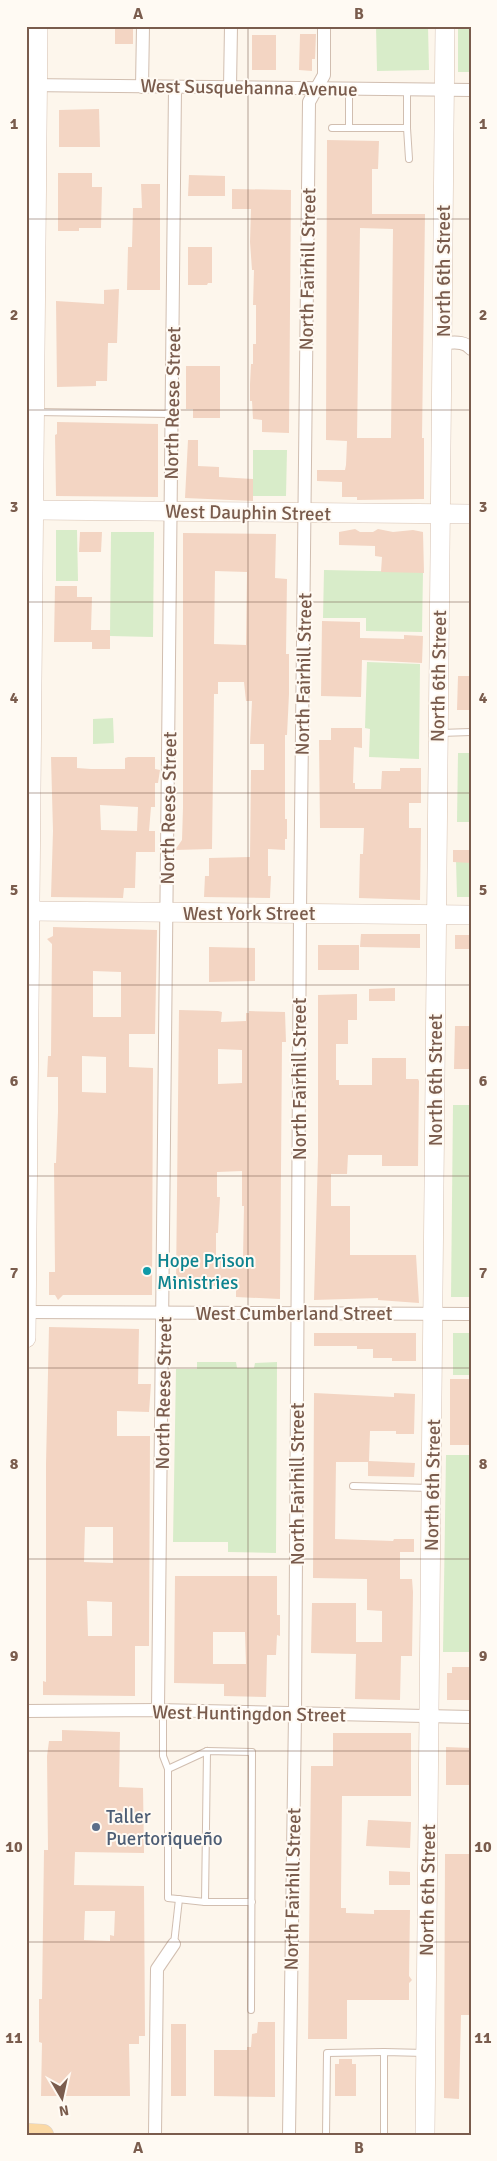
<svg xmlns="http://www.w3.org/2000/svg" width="497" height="2161" viewBox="0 0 497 2161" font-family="Signika,sans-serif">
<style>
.green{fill:#d8ecc9}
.building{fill:#f3d5c3;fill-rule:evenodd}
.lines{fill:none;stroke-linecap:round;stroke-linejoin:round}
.lane-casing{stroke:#d1beb0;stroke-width:8}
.street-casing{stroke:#d1beb0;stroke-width:14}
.secondary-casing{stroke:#d6c0b0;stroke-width:20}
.primary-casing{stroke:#dad1cd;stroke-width:22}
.lane{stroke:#fff;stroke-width:6}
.street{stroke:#fff;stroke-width:12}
.secondary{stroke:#fff;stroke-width:19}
.primary{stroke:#fbd9a5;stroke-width:21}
.grid{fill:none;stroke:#7a5c4d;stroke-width:1;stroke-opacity:0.55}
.culture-dot{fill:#0f9aa8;stroke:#fffaf3;stroke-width:2}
.service-dot{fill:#5c6f8a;stroke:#fffaf3;stroke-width:2}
.labels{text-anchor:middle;stroke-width:4;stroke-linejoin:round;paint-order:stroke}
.street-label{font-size:19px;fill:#7a5c4d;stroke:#fffaf3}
.culture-label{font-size:19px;fill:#0d838f;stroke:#fffaf3;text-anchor:start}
.service-label{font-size:19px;fill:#4e5e75;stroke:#fffaf3;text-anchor:start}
.neatline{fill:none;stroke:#7a5c4d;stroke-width:2}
.grid-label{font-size:16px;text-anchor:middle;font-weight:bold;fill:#7a5c4d}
</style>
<rect width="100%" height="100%" fill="#fdf6ec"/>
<g class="green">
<polygon points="376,26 428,26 429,70 377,71"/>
<rect x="458" y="26" width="13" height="46"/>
<polygon points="253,450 287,450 286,496 253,496"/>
<polygon points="56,530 77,530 78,581 56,581"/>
<polygon points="111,532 154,532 153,637 110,636"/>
<polygon points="324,570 423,572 422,632 366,631 366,618 323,618"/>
<polygon points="367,662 420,664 419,759 369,757 370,729 365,728"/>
<polygon points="113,718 114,743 93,744 93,719"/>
<polygon points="458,753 471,753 471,822 457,822"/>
<polygon points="456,860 471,860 471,897 457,897"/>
<polygon points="453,1105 471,1105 471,1297 451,1297"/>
<rect x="453" y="1333" width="18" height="42"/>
<polygon points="197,1362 236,1362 237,1368 254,1368 255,1363 277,1362 276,1553 228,1552 228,1542 173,1542 176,1369 197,1369"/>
<polygon points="446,1455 471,1455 471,1652 443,1652"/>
</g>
<g class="building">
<rect x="115" y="26" width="18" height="18"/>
<polygon points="300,34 316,34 315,59 312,59 312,71 299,70"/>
<rect x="252" y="35" width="24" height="35"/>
<polygon points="99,109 100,147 59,147 59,110"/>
<path d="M327 140 379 141 378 169H372V214H425L422 438H424V499L357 500V497H342V482L317 481V470H345L346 465 347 441 326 440ZM360 228 393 229 391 438H357Z"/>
<polygon points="58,173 92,173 92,187 102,187 101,228 79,228 79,231 58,231"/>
<polygon points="189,175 225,176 225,196 188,196"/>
<polygon points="141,184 160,184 160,290 127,290 128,247 132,247 133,208 142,208"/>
<polygon points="232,189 291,190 289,433 262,432 262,420 253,419 252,401 250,401 250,384 251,364 253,364 253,344 256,344 256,305 253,305 254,270 252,270 250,242 251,209 232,209"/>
<polygon points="188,247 212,247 212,283 208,283 207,285 188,285"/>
<polygon points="119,289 117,343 108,343 107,381 96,381 96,386 57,387 56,301 104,304 104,290"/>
<polygon points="186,366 220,366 220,418 193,418 193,409 186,409"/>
<polygon points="57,422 158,424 158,497 56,496 55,435 57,434"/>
<polygon points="188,440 198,440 198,466 219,467 219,477 253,479 253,501 185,498"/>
<polygon points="355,529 360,532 373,532 378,529 393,532 413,530 423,532 424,573 381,572 382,557 375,556 375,546 339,545 339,532"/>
<polygon points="80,532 102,532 101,552 79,552"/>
<path d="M183 533 276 534 275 578 287 579 286 654H289V694L287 735H285V819H287V839H285V850L268 849V876H271L270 898 204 897 205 876H209V858L250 857 251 770H264V744H250L252 701H246L244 682H218V694H214L212 849 175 850 182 840 183 808ZM215 571 247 572 246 645 214 644Z"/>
<polygon points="55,586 77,586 77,597 92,597 91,630 110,630 110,649 92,649 92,642 54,642"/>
<polygon points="322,621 360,622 360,638 404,639 404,635 423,636 422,663 362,660 361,697 321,696"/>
<polygon points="458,676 471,676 471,710 457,710"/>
<polygon points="331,728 362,728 362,748 354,747 353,783 355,783 355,789 381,789 382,771 400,771 400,768 421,768 421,803 409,803 409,828 421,828 420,900 359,898 360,854 363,854 364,828 320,828 319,740 331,740"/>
<path d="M51 757H77V768L91 769H125V758L128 757H155V769L160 770 158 783H155V807H151L149 831H155V852H136L135 888H124L123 898 51 897 53 831ZM100 805 138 807 137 831 101 830Z"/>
<polygon points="453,850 471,850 471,863 453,862"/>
<path d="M53 927 157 930 155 1034H129V1067L153 1068 152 1295H63L58 1300 55 1295H49V1272H55L54 1163H56L58 1112V1077H47L48 1056H51L52 944 47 939 53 936ZM93 971 121 972V1017H93ZM82 1056 106 1057V1093L82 1092Z"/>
<polygon points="361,934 420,934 420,948 360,947"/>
<rect x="455" y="935" width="16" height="14"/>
<rect x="318" y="945" width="41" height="25"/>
<polygon points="209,947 255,948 255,981 209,982"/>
<polygon points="395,988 395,1001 369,1001 369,989"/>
<polygon points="357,994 357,1020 348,1020 348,1044 336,1044 336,1080 339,1080 339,1085 372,1085 372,1058 406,1058 406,1079 418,1079 419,1081 418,1166 382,1166 382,1155 348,1155 347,1174 331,1174 331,1206 350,1206 350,1255 416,1255 419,1303 378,1300 378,1298 314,1300 318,1155 318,995"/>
<path d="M179 1010 218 1011 222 1012 221 1022 246 1021V1013H249V1011L285 1012 286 1042H282L280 1299 236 1297V1286H176ZM218 1049 242 1050V1083L218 1084ZM242 1171V1206H244L243 1258H216V1233H218L220 1197H217V1172Z"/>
<polygon points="455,1026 471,1026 471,1069 454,1069"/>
<path d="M49 1327 139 1329 138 1384H151L149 1412 117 1411V1436H150L149 1646H135V1696L43 1695V1681L46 1682V1464ZM85 1527H113V1563L84 1562ZM87 1601 112 1602V1636H88Z"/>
<polygon points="314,1333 416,1333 416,1361 392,1361 392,1358 373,1358 373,1349 357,1349 357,1346 314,1346"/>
<rect x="450" y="1379" width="21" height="66"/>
<polygon points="314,1393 394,1397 394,1393 415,1394 414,1434 396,1434 396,1431 370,1431 369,1461 415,1463 414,1477 368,1476 368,1462 336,1462 335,1539 393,1541 394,1539 414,1539 414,1552 400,1552 400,1579 412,1579 413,1592 412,1656 401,1656 400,1700 355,1699 356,1654 311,1653 312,1603 356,1603 356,1642 382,1642 382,1611 367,1610 367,1579 313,1578"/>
<path d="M175 1576H277V1615H280V1636L277 1635 276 1655H267L266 1697 224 1696V1684L174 1683ZM213 1632H245L246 1664H213Z"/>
<polygon points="452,1667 471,1667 471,1700 447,1700 447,1673 452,1673"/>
<path d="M62 1730 120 1732 119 1787 143 1788 144 1853 75 1852 74 1885 144 1886 145 2036H139V2044H129L130 2096H41L42 2043 39 2042V1999H42L44 1850H48L47 1756 49 1741H62ZM85 1911H115L114 1936 110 1935V1941L84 1940Z"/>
<polygon points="333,1733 411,1733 411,1796 342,1796 341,1895 341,1908 346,1908 346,1913 374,1914 374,1910 410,1910 409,1976 412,1980 409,1983 409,2000 347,2000 347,2039 308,2039 311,1766 333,1766"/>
<polygon points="446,1747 471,1748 471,1785 446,1785"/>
<polygon points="368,1820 411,1822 410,1848 366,1846"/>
<polygon points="445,1854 471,1854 471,2015 461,2015 459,2099 444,2098"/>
<polygon points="389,1871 410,1872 410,1885 389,1885"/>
<polygon points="258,2022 275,2022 275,2097 214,2096 214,2050 247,2050 247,2047 251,2047 252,2034 257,2033"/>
<rect x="171" y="2024" width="15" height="72"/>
<polygon points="339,2059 352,2059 352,2064 356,2064 356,2096 335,2096 335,2064 339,2064"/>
</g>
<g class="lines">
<g class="lane-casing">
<g id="lane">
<polyline points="407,89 407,128"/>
<polyline points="332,128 407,128 409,159"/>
<polyline points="349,128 349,88"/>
<polyline points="35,412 172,414"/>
<polyline points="440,733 471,732"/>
<polyline points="353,1486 430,1488"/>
<polyline points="163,1710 163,1756 168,1769"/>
<polyline points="205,1902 168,1898 168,1769 207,1751"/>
<polyline points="174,1944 179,1899"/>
<polyline points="251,2010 252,1752 207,1751 205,1902 252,1902"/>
<polyline points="326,2135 327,2053 384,2052"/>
<polyline points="384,2135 384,2052 425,2053"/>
</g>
</g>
<g class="street-casing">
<g id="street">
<polyline points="26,85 471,90"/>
<polyline points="142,87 143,26"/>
<polyline points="230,87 231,26"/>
<path d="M442 343C453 343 464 340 471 349"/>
<polyline points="26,1312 471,1314"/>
<polyline points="158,1710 175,87"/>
<polyline points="26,1711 158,1710 471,1717"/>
<polyline points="155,2135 157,1969 174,1944"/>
<polyline points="289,2135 295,1714 300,912 309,102 324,75 324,26"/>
</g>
</g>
<g class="secondary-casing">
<g id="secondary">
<polyline points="33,510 471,514"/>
<polyline points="26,911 471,915"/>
<polyline points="26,1338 38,26"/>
<polyline points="425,2135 445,26"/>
</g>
</g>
<g class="primary-casing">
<polyline id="primary" points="26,2134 43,2135"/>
</g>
<use href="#lane" class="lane"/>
<use href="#street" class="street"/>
<use href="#secondary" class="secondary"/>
<use href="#primary" class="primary"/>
</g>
<path class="grid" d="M248 26V2135M26 219H471M26 410H471M26 602H471M26 793H471M26 985H471M26 1176H471M26 1368H471M26 1559H471M26 1751H471M26 1942H471"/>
<circle class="culture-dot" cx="147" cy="1271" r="5"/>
<circle class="service-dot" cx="96" cy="1827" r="5"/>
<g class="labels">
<g class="street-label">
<text transform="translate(249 87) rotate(1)" y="7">West Susquehanna Avenue</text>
<text transform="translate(307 269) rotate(-89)" y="7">North Fairhill Street</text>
<text transform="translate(443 271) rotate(-90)" y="7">North 6th Street</text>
<text transform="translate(172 403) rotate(-89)" y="7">North Reese Street</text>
<text transform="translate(248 512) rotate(1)" y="7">West Dauphin Street</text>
<text transform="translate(303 674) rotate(-89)" y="7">North Fairhill Street</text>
<text transform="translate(438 676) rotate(-89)" y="7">North 6th Street</text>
<text transform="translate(168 808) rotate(-89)" y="7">North Reese Street</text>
<text x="249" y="920">West York Street</text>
<text transform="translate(299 1079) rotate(-90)" y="7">North Fairhill Street</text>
<text transform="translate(435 1080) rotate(-90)" y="7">North 6th Street</text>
<text x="294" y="1320">West Cumberland Street</text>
<text transform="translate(163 1393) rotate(-89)" y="7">North Reese Street</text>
<text transform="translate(297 1484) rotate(-90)" y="7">North Fairhill Street</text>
<text transform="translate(432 1485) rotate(-89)" y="7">North 6th Street</text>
<text transform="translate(249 1713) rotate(1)" y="7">West Huntingdon Street</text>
<text transform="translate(292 1889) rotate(-89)" y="7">North Fairhill Street</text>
<text transform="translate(427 1890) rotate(-89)" y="7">North 6th Street</text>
</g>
<g class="culture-label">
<text x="157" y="1267">Hope Prison<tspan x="157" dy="22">Ministries</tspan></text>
</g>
<g class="service-label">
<text x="106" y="1823">Taller<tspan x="106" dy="22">Puertoriqueño</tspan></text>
</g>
</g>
<rect width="497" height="2161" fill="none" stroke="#fffaf3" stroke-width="55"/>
<g transform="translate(62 2098) rotate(171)" stroke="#fffaf3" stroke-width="4" paint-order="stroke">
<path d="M0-4L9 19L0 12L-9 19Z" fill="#7a5c4d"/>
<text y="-8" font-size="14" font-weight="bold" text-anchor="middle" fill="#7a5c4d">N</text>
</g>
<rect x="28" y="28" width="442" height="2106" class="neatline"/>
<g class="grid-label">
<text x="138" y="19">A</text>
<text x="359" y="19">B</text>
<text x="14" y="129">1</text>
<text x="483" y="129">1</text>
<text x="14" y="320">2</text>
<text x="483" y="320">2</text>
<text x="14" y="512">3</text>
<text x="483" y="512">3</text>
<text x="14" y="703">4</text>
<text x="483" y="703">4</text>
<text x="14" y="895">5</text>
<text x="483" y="895">5</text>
<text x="14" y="1086">6</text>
<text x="483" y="1086">6</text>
<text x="14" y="1278">7</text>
<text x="483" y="1278">7</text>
<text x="14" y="1469">8</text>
<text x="483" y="1469">8</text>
<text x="14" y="1661">9</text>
<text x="483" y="1661">9</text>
<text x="14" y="1852">10</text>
<text x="483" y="1852">10</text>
<text x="14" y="2043">11</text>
<text x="483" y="2043">11</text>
<text x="138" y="2153">A</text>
<text x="359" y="2153">B</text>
</g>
</svg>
